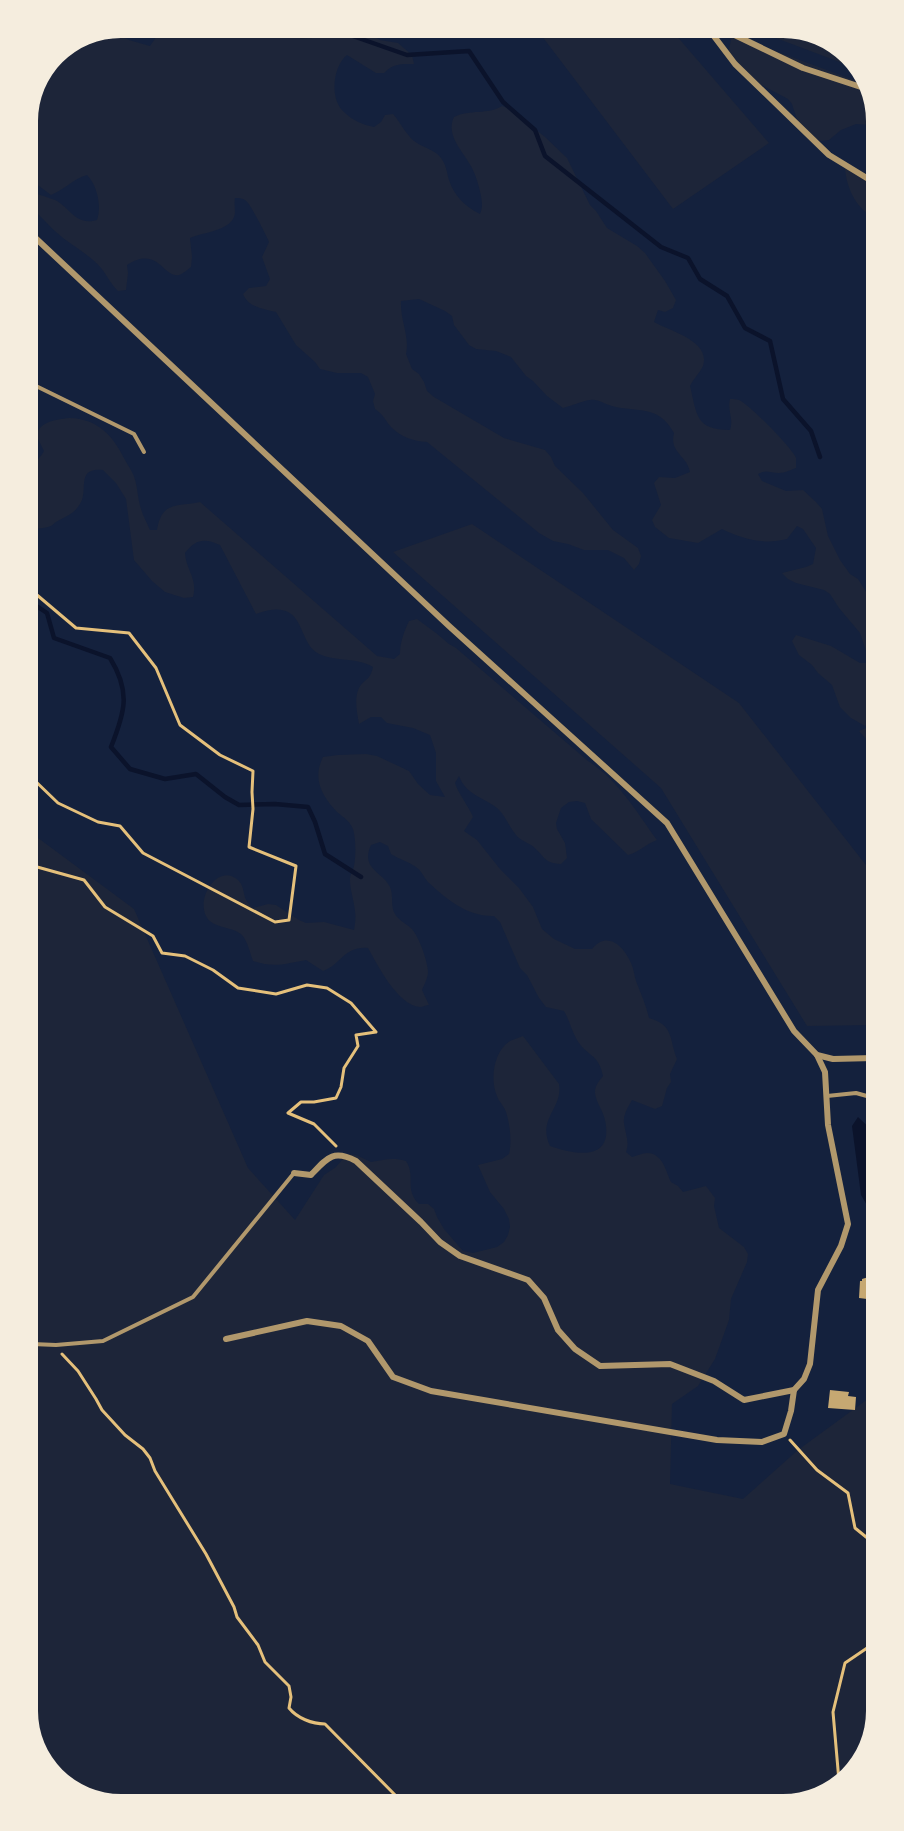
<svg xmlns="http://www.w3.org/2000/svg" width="904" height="1831" viewBox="0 0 904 1831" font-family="Inter,sans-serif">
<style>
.green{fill:#1d2539}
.water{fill:#0b132b}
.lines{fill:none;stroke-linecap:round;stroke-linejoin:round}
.stream{stroke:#0b132b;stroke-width:4.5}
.building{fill:#c6a872}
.path{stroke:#e5c07b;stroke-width:3}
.service{stroke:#b1986c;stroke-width:4}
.minor{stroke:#b1986c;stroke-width:6}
</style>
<rect width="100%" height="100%" fill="#14213d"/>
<g class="green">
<path d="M167 27H359L380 40 398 43 412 55 414 64C401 64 394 63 384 73H376L347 55C333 66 329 99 344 112 352 120 363 125 374 127L381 122 385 115 393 114C401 123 407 137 417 143 426 149 434 149 441 158 446 164 447 173 449 180 454 196 466 207 480 214 483 206 482 203 481 196 479 186 476 176 472 168 464 152 445 136 454 117 470 109 488 115 502 106L510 109 545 137 567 158 590 205 596 211 607 228 637 246 645 253 665 281 676 300 673 308 665 312 658 310 654 322C670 331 711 341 703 366 700 373 693 379 690 386 697 414 695 430 730 430 734 418 727 411 730 399 733 399 736 399 739 400 749 404 793 449 796 458 796 459 796 466 796 468 790 470 785 473 779 473 770 473 766 469 758 474L762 481 786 491 803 490 816 502 822 509 828 536 840 560 850 574 858 579 872 601 873 720 865 726 851 718 840 707 832 685 818 673 812 665 799 655 792 641 796 635 831 646 860 663H870L860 633 839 608 830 594 824 590 796 583 788 579 782 573 806 567 813 564 816 548 803 529 797 526 787 539C764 545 742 539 722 529L698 543 669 538 655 527 652 520 661 505 654 483 659 477 675 478 690 472C687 455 669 453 674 433 658 404 638 413 612 406 604 404 599 399 590 400 581 401 572 406 563 408L547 396 533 381 526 376 511 357 496 351 476 349 469 345 454 325 452 316 445 311 419 299 401 301C400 320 410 337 406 354L412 369 419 374 424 382 427 391 434 397 504 438 545 450 551 457 555 466 583 493 613 530 638 548 641 556 639 564 634 570 624 558 608 550H584L568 544 553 541 539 533 427 442C413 441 401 437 391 427 385 420 383 414 375 409L373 401 375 394 368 377 361 373H337L320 369 315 362 296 345 276 312C263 309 248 307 243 294L249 288 266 286 270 279 262 257 269 242C267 236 252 208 248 203 244 198 240 198 235 198 234 203 235 208 235 213 233 231 203 232 190 238L192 257 191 267C188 269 183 274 179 275 163 278 158 245 127 265L128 273 126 290 118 291C109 282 107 275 101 268 88 253 70 245 56 232 46 223 40 214 28 207L27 189C37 195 45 196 55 200 71 208 75 226 97 220 102 206 97 185 87 175 73 179 64 190 51 195L27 177V115L55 54 110 31 129 40 150 46 159 33Z"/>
<polygon points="535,27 669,27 769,143 673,209"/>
<polygon points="747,27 790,27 840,46 858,69"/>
<polygon points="732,35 870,86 870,125 856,124 841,130 829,140 821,141 813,137 799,126 792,104 788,99 752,80 731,57 729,49"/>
<path d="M845 161 851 167 870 179 871 216C853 205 844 181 845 161Z"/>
<path d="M69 418C99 419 113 436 125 460 127 464 130 468 132 472 138 483 137 497 141 509 143 516 147 523 150 530H157C162 500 178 507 200 502L377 656 394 659 400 654C400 642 404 632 409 621L417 619 436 633 449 644 456 648 588 761C618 780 636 811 657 840 646 844 639 852 628 855L591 819 585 803 577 801 569 802 561 808 556 823 557 829 565 843 567 858 561 864C542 863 545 855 531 845 526 842 520 840 516 835 509 827 506 816 497 808 483 797 466 795 459 776L455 783C459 795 468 805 473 817L464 831 477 840 500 869 519 888 533 907 542 929 554 939 575 949H592C607 930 624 946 631 963 634 969 634 975 636 981 641 994 646 1005 649 1018 674 1025 669 1039 677 1059L670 1074 671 1082 667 1088 662 1106 655 1109 632 1100C628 1107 623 1115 624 1123 625 1133 630 1142 626 1152L632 1157C636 1156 643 1153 647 1153 663 1153 666 1172 671 1182L678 1186 683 1192 706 1186 715 1198 714 1206 719 1228 744 1247 748 1254 747 1262 731 1299 729 1320 715 1359 698 1386 672 1404 670 1484 743 1499 798 1450 876 1393 877 1711 861 1763 819 1797 115 1804 64 1785 34 1746 30 832 134 909 248 1168 295 1220 324 1175 336 1167 347 1154 356 1155 371 1162C384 1160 392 1157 406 1161 416 1176 404 1189 419 1204H428L434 1209 437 1217 444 1229 463 1251 473 1253 497 1247 504 1242 508 1235 510 1227 509 1219 504 1209 490 1192 478 1165 502 1159 509 1154C512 1141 510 1125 506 1112 504 1106 499 1102 497 1096 490 1080 493 1052 510 1041 514 1039 519 1038 523 1036L559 1084C563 1109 537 1118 550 1146 575 1155 614 1162 605 1120 603 1110 596 1103 595 1093 595 1086 598 1082 603 1076 599 1053 585 1056 576 1038 571 1029 569 1019 564 1011L546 1007 539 998 527 975 520 968 500 922 494 916C468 917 446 899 428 882 424 878 422 871 416 867 409 862 399 859 391 854L388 846 380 842 371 845C360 869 383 872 390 887 394 896 390 906 395 914 399 921 407 924 412 929 419 937 428 962 428 972 428 978 424 985 422 990L429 1005C426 1005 423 1007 420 1007 398 1006 377 964 368 948 344 946 341 965 323 971L306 960C285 964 273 968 253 961 250 953 248 942 242 935 233 926 212 929 206 916 196 895 220 863 238 880 247 889 240 897 253 908L268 904 276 905 299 920 306 923 324 922 354 930C355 924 356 918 355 911 354 900 350 891 350 879 350 874 353 871 354 866 356 855 356 839 353 829 350 821 343 817 337 812 322 796 312 779 323 757L338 755 366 754 377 756 409 771 418 784 430 795 445 797 436 781V753L430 735 413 728 387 723 381 717H371L359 724C357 713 354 698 359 688 365 678 370 681 373 667 357 657 336 662 319 654 295 642 308 595 256 614L220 545C204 538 196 539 185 553 186 570 198 579 193 597L184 598 165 592 152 581 134 560 126 499 116 483 103 470C76 467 88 489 81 502 75 514 66 516 56 522 52 525 52 526 48 527 42 529 35 528 29 529V464C36 462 40 458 44 451L36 435C41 421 55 420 69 418Z"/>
<polygon points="472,524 739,703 873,874 874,1025 807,1026 661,788 393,552"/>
<polygon points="873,725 873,747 859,731"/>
</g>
<polygon class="water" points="858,1117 875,1133 875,1219 861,1195 852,1126"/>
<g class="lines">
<g class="stream">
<polyline points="271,27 301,36 350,35 407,55 469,51 503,102 535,130 545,156 661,247 688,258 700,279 727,296 745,328 770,341 783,399 811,431 820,457"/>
<path d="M29 601 47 613 54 638 110 658C131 692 125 712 111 747L130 769 165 779 196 774 225 797 239 805 275 804 308 807 315 822 325 854 361 877"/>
</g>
</g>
<g class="building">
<polygon points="873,1269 875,1269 875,1300 859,1298 860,1281 862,1281 862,1279 872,1276"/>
<polygon points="830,1390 849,1392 848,1396 856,1397 855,1410 828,1408"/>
</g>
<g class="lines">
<g class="path">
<polyline points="29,595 37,595 76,628 129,633 156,668 180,725 220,755 253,771 252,792 253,809 249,847 296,866 289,920 275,922 143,853 120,826 98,822 58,803 30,776"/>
<polyline points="30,865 84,880 105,907 153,936 162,953 185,956 213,970 238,988 276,994 307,985 327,988 351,1003 376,1032 356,1035 358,1046 344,1068 341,1087 336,1098 314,1102 301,1102 288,1113 314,1124 336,1146"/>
<path d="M62 1354 78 1371 96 1399 102 1410 125 1435 143 1449 150 1458 155 1471 206 1554 234 1607 237 1617 258 1645 265 1662 289 1686 291 1697 289 1708C297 1718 312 1724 325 1724L401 1801"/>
<polyline points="790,1440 817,1470 848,1493 855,1528 876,1545"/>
<polyline points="839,1781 833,1712 845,1663 873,1644 877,1632"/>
</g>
<g class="service">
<polyline points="28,378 36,386 134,434 144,452"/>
<polyline points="827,1096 856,1093 874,1098"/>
<polyline points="32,1344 56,1345 103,1341 193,1297 294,1173"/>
</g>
<g class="minor">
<polyline points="707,27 735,64 829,155 870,180"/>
<polyline points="718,27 803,68 870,90"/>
<polyline points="28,231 449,626 667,823 794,1031 817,1055 833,1059 874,1058"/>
<path d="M294 1173 311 1175C327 1158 333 1149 356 1161L421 1222 440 1242 460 1256 528 1280 544 1298 558 1330 575 1349 600 1366 670 1364 714 1381 744 1400 794 1390 804 1379 810 1364 818 1290 841 1246 848 1224 828 1125 825 1072 817 1055"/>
<polyline points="226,1339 307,1321 341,1326 368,1341 393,1377 431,1391 717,1440 762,1442 784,1434 791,1411 794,1390"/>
</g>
</g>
<path d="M0 0H904V1831H0ZM121 38H783A83 83 0 0 1 866 121V1711A83 83 0 0 1 783 1794H121A83 83 0 0 1 38 1711V121A83 83 0 0 1 121 38Z" fill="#f5edde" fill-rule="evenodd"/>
</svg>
